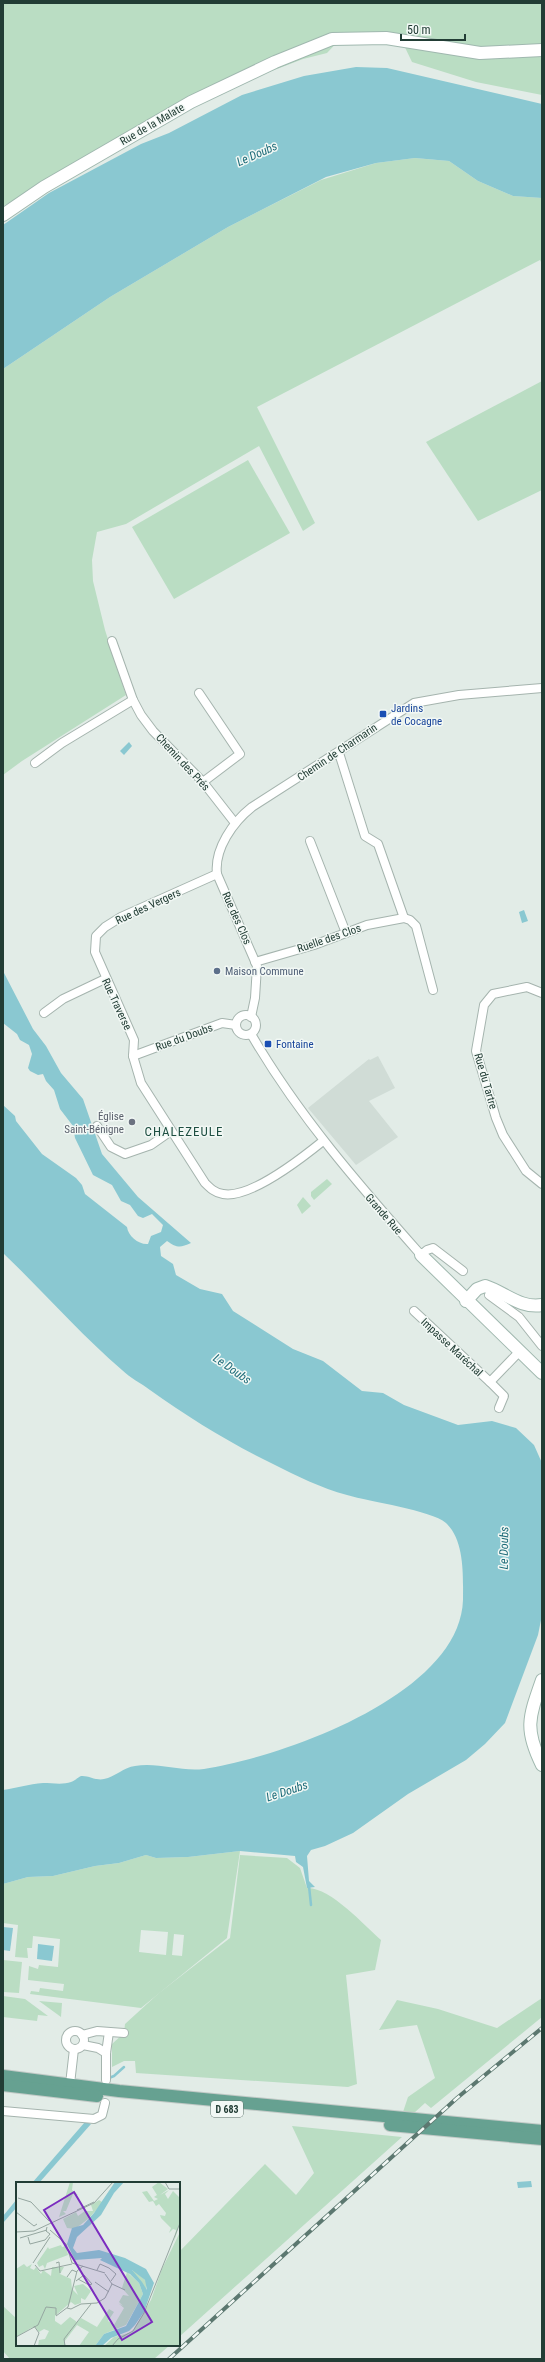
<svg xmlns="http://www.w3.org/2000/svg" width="545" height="2362" viewBox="0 0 545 2362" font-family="'Roboto Condensed',sans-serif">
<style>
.built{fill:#d0dcd6}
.green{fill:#baddc3;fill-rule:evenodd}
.water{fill:#8ac8d1}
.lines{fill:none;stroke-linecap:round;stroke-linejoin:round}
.stream{stroke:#8ac8d1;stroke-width:2.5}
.street-casing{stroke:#a5b4ae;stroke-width:10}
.secondary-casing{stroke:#a0b8af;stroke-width:14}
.primary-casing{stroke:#c1c9c6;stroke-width:14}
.street{stroke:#fff;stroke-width:8}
.secondary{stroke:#fff;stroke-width:12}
.primary{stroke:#66a191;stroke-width:12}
.rail-casing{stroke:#5c7870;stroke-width:4}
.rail{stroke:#f2f8f5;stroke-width:2.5;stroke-dasharray:8;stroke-linecap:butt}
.transit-dot{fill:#1a4fb4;stroke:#f2f8f5;stroke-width:1.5}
.service-dot{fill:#5c6f8a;stroke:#f2f8f5;stroke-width:1.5}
.worship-dot{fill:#6b7280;stroke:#f2f8f5;stroke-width:1.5}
.labels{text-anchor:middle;stroke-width:3;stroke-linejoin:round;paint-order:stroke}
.shield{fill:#f2f8f5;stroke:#60756f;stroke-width:1}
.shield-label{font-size:10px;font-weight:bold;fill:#223d35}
.street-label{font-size:11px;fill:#223d35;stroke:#f2f8f5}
.transit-label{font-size:11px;fill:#164399;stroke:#f2f8f5;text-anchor:start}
.service-label{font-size:11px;fill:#4e5e75;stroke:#f2f8f5;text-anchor:start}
.worship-label{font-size:11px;fill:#5b616d;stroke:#f2f8f5;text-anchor:end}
.water-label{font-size:12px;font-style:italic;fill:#1c6b78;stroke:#f2f8f5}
.quarter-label{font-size:13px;letter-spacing:1px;fill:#1e4f42;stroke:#f2f8f5}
.inset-road{fill:none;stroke:#95a6a0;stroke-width:1}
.view{fill:#7b2cbf;fill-opacity:0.15;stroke:#7b2cbf;stroke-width:2}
.inset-edge{fill:none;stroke:#223d35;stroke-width:2}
</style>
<rect width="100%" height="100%" fill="#e2ece7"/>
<polygon class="built" points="378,1056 395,1088 369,1101 398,1137 356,1165 308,1108 369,1059 370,1060"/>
<g class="green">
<polygon points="3,3 542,3 542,95 476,82 412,62 399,35 344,35 327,53 303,59 196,100 3,206"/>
<polygon points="415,158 449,161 478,181 513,196 542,198 542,264 540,260 257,407 315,523 303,531 259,446 126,524 97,532 92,560 93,581 105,630 126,695 22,761 3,775 3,369 110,297 228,227 321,180 376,163"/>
<polygon points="542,381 542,490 478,521 426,442"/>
<polygon points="248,460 290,533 174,599 132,527"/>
<polygon points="327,1179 332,1184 314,1200 311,1196 311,1192"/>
<polygon points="303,1197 311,1206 302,1214 297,1205"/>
<path d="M240 1851 227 1938 141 2008 30 1994 31 1991 39 1992 40 1988 63 1991 64 1984 28 1980 29 1966 38 1969 39 1965 58 1967 60 1939 33 1936 32 1948H27L28 1958 15 1957 18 1925 3 1923V1884L28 1877 53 1876 95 1866 119 1863 146 1855 156 1858 188 1857ZM141 1930 168 1932 166 1955 139 1952ZM174 1934 184 1935 182 1956 172 1955Z"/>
<path d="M240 1855 287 1858 300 1868 307 1888C330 1887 364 1925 381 1940L375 1970 346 1975 357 2084 348 2087 136 2073 135 2061H124L112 2067V2044L124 2033 125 2024 159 1993 230 1938Z"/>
<polygon points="3,1960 22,1962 19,1993 3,1992"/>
<polygon points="3,1996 25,1999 48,2016 38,2015 37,2021 3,2017"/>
<polygon points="542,1998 542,2017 431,2108 425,2103 414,2113 403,2112 408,2097 435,2078 417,2025 379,2030 397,2000 438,2009 497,2028"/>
<polygon points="39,2001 62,2003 61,2017"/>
<polygon points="292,2126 402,2137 179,2337 179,2252 265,2164 296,2195 314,2173"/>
<polygon points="3,2306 17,2319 17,2345 170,2345 154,2359 10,2359 3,2351"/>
</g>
<g class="water">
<polygon points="356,67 387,68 542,104 542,198 513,196 478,181 449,161 415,158 376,163 326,177 228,227 110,297 3,369 3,225 49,193 141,144 169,133 242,95 304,76"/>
<polygon points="129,742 132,746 124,755 120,751"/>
<polygon points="524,910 528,921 522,923 519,912"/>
<path d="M3 971 33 1029 46 1046 61 1073 83 1099 102 1154 138 1197 191 1243C180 1248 177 1248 167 1241L160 1247 161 1256 173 1264 176 1275 200 1289 222 1294 233 1311 293 1349 323 1361 362 1391 383 1393 404 1405 458 1425 492 1421 516 1428 534 1445 542 1463V1615L538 1635 505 1723 485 1744 466 1760 408 1794 353 1833 325 1846 311 1850 307 1856 309 1881 315 1887 307 1888 303 1867 296 1862 295 1856 240 1851 188 1857 156 1858 146 1855 119 1863 95 1866 53 1876 28 1877 3 1884V1790C16 1788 29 1784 43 1783 52 1783 63 1785 71 1782 75 1781 78 1777 81 1776 88 1775 96 1781 104 1779 115 1777 124 1767 135 1766 158 1762 181 1772 204 1769 282 1757 460 1695 463 1600 463 1576 465 1541 446 1523 431 1510 370 1502 347 1495 321 1488 297 1476 273 1464 230 1443 189 1418 150 1390 141 1383 130 1378 122 1370 80 1334 43 1291 3 1253V1105L15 1116 16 1121 42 1154 76 1178 82 1185 85 1194 127 1227C128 1236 139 1245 148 1244L151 1236 161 1232 163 1225 152 1214 143 1218 138 1216 130 1205 121 1201 112 1185 93 1175 75 1138 73 1126 60 1109 54 1090 46 1081 43 1074 38 1075 30 1071 28 1068 32 1054 29 1045 20 1040 17 1034 3 1023Z"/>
<polygon points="3,1927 13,1928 10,1951 3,1950"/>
<polygon points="38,1944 54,1946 52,1961 37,1959"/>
<polygon points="85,2122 91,2124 39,2183 32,2183"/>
<polygon points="531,2181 532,2187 518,2188 517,2182"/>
<polygon points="17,2199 17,2207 3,2223 3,2216"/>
</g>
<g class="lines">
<g class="stream">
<polyline points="309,1886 311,1905"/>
<polyline points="109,2078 114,2076 124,2067"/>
</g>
<g class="street-casing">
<g id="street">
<polyline points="112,641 133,700 141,715 153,731 203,782 235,823"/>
<polyline points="199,693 240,754 203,782"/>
<polyline points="339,753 365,836 378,844 404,918"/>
<polyline points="35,763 62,743 133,700"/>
<polyline points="310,841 346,933"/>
<path d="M217 874 121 917 105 927 96 936 95 952 134 1040 133 1056 141 1083 205 1183C210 1188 215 1193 223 1194 250 1199 302 1158 323 1141"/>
<polyline points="255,962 314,945 367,925 404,918 410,920 416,926 433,990"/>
<polyline points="542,993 527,987 493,994 484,1005 476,1051 496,1118 503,1135 526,1171 542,1184"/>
<polyline points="44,1013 63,999 105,979"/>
<circle cx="246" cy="1025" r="10"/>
<path d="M251 1017 255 998 257 966 217 874C214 849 233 822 252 807L414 703 459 695 542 688"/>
<path d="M251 1034C298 1115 359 1185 421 1255L427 1250 433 1248 463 1271"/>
<polyline points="133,1056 222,1023 236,1025"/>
<polyline points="97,1126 111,1147 125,1154 151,1145 171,1131"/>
<polyline points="489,1295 519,1317 542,1346"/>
<polyline points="414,1311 490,1382 519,1352"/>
<polyline points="490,1382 504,1396 499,1408"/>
<circle cx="75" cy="2040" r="9"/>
<polyline points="82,2035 97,2031 124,2033"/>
<polyline points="83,2045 98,2048 106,2053"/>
<polyline points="106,2080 106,2053 109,2032"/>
<polyline points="70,2084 74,2049"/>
<polyline points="3,2111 94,2119 102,2115 105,2103"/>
</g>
</g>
<g class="secondary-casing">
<g id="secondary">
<polyline points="3,215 44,187 191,102 275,62 332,39 386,38 480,53 542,50"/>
<polyline points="421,1255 542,1373"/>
<path d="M466 1301 477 1289 485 1286C504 1292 521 1309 542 1305"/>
<path d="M542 1680C529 1717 524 1729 542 1765"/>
</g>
</g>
<g class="primary-casing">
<g id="primary">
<polyline points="3,2076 119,2091 542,2131"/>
<polyline points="3,2085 97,2096"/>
<polyline points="390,2125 542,2139"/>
</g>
</g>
<use href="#street" class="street"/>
<use href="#secondary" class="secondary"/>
<use href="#primary" class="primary"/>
<g class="rail-casing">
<polyline id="rail" points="169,2359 457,2098 542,2028"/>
</g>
<use href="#rail" class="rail"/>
</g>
<g class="transit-dot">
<rect x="379" y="710" width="8" height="8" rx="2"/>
<rect x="264" y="1040" width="8" height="8" rx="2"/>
</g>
<circle class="service-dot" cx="217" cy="971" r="4"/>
<circle class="worship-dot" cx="132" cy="1122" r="4"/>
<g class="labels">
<rect class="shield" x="211" y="2101" width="32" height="16" rx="3"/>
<g class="shield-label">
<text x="227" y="2113">D 683</text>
</g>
<g class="street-label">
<text transform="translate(152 124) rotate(-30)" y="4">Rue de la Malate</text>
<text transform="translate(337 752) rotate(-34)" y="4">Chemin de Charmarin</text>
<text transform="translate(183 762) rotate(47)" y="4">Chemin des Prés</text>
<text transform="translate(148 906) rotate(-25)" y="4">Rue des Vergers</text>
<text transform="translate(237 918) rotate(66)" y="4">Rue des Clos</text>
<text transform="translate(329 938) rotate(-19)" y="4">Ruelle des Clos</text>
<text transform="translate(117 1004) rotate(65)" y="4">Rue Traverse</text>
<text transform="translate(184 1037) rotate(-20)" y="4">Rue du Doubs</text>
<text transform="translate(486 1081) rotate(74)" y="4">Rue du Tartre</text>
<text transform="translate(384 1214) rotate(49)" y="4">Grande Rue</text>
<text transform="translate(452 1347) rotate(43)" y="4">Impasse Maréchal</text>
</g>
<g class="transit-label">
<text x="391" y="712">Jardins<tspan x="391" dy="13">de Cocagne</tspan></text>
<text x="276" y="1048">Fontaine</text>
</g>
<g class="service-label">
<text x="225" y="975">Maison Commune</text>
</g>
<g class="worship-label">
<text x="124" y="1120">Église<tspan x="124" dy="13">Saint-Bénigne</tspan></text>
</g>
<g class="water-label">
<text transform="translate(257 154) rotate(-24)" y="4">Le Doubs</text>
<text transform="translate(232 1369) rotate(35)" y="4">Le Doubs</text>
<text transform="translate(504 1548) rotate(-89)" y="4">Le Doubs</text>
<text transform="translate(287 1791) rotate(-18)" y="4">Le Doubs</text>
</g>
<g class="quarter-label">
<text x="184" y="1136">CHALEZEULE</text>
</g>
</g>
<g transform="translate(16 2182)">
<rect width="164" height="164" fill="#e2ece7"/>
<path d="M54 0H57L56 8 62 13 57 12 50 29H47L50 32 43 35ZM99 0 84 24 72 37 59 47 51 46 47 37 60 30 62 34 69 29H77L75 23 83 18 86 20ZM143 0 152 7 144 13 153 8 149 12 152 17 157 9 164 16V40L158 60 160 48 157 47 153 51 155 46 145 36 144 33 149 34 150 31 143 22 140 24 137 19 133 20 126 10 131 9 138 19 142 17 138 15 141 13 136 5ZM164 50V164H88L98 155 116 150 135 118 146 87ZM45 63 46 65 50 64 52 73 31 81 29 87 27 83 23 85 21 81 32 65 33 67ZM8 82 11 85 16 82 14 86 18 88 20 85 25 92 27 88 35 94 36 85H48L44 92 55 97 56 107 62 113 58 104 67 102 75 109 69 118 65 116V121L59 123 55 120 39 134V139L45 143 54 135 61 140 65 136 81 145 93 127 98 130 92 139 98 143 108 126 102 121 107 124 103 120 107 113 113 114 106 106 111 90 123 101 127 112 110 143 88 152 79 164H63L73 150 61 143 48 160 50 164H22L23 158 29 157 33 149 28 147 23 150 19 145 15 146 0 155V87ZM117 87 131 100 130 109 117 91Z" fill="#baddc3"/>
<path d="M99 0H108L98 11 85 33 61 55 57 66 61 71 83 68 109 76 130 87 138 101 128 130 119 143 113 149 95 156 86 164H79L88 152 110 144 127 112 123 101 114 92 84 78 86 76 59 78 51 62 56 46 67 43 78 31ZM116 88 129 98 131 108 126 100Z" fill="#8ac8d1" fill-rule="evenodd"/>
<path class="inset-road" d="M149 0 153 7H164M2 16 15 20 33 39M61 28 78 20M0 30 18 44 21 42M34 48 50 62 56 81M0 50 18 49 78 21 97 0M12 55 14 62 29 58 34 52 30 49 31 45M4 56 31 48M17 81 34 55M40 81 43 80 44 91M56 81 89 91M19 83 24 89 56 82M81 88 84 82 93 86 100 92 95 99M51 95 56 88 61 90M60 99 68 93 76 102 73 103 62 97M79 100 93 110M96 102 109 108M51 126 55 127 65 122 81 121 89 116 96 102 89 92M40 134 52 125 61 89 67 84M18 144 23 151 18 164M0 155 22 143 30 125 40 126V133M49 164 48 157 75 122M96 164 102 157 117 149 128 131 164 41"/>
<path class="view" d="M58 10 136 140 106 158 28 28Z"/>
<rect width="164" height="164" class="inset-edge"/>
</g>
<rect width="545" height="2362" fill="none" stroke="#223d35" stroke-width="8"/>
<path d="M401 34v6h64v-6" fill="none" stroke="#223d35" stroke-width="2"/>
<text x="407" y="34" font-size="12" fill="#223d35" stroke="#f2f8f5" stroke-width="3" paint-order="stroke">50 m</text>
</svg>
